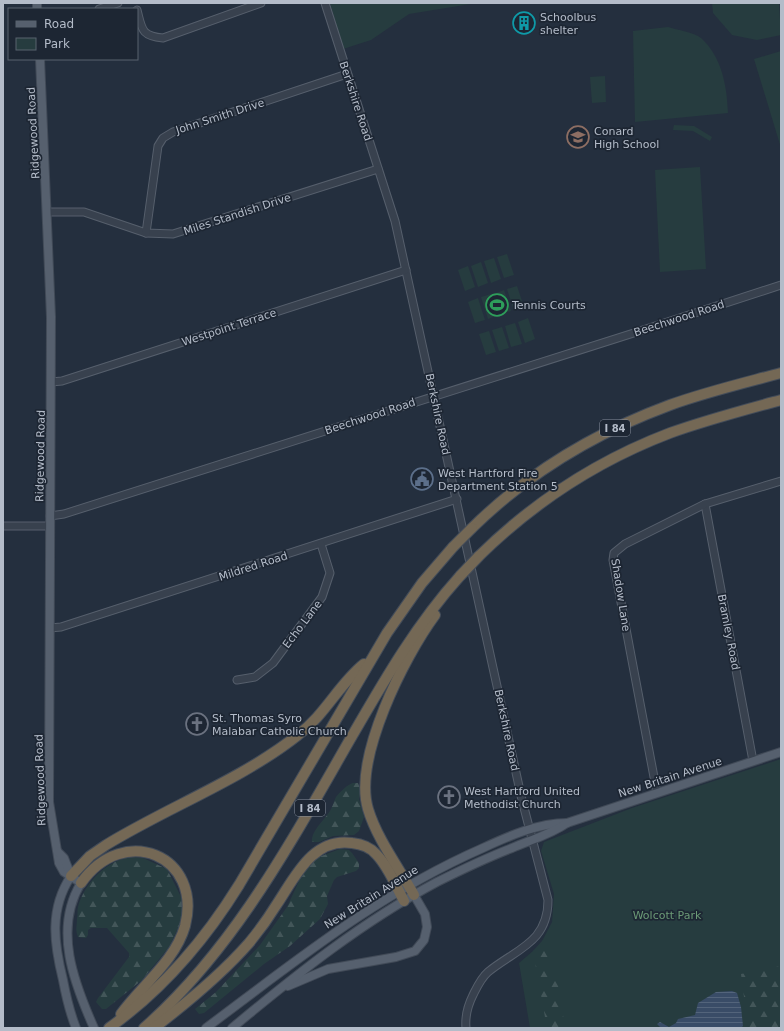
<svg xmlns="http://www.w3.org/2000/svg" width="784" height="1031" viewBox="0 0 784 1031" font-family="'DejaVu Sans',sans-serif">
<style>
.green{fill:#263c3f}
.forest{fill:url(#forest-firs)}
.water{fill:url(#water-rules)}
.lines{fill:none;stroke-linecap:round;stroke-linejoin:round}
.minor-casing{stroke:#565f6c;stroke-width:9}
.major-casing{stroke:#414a57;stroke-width:10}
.highway-casing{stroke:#434c59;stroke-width:12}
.minor{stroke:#38414e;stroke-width:7}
.major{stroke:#56606e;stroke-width:8}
.highway{stroke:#746855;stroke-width:10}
.highway-bridge-casing{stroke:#434c59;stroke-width:12;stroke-linecap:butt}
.highway-bridge{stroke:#746855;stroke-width:10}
.labels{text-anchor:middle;stroke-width:3.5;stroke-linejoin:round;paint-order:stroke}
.shield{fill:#1d2633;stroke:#878f9c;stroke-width:1}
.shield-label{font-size:10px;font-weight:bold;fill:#b4bcc9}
.poi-label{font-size:11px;fill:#b4bcc9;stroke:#1d2633;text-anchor:start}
.street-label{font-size:11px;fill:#b4bcc9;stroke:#1d2633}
.park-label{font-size:11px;fill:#6b9a76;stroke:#1d2633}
</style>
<defs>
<pattern id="forest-firs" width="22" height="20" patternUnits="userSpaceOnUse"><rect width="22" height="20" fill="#263c3f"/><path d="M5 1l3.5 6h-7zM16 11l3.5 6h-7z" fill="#435659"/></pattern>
<pattern id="water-rules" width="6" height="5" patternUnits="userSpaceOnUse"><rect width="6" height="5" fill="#394c67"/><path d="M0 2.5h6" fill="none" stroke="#53647b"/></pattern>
</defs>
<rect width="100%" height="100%" fill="#242f3e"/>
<g class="green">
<polygon points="330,3 477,3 409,14 371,40 343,49"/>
<polygon points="712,3 779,3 781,35 757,40 732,35 713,13"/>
<path d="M668 27C677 30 694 32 701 38 722 57 727 86 728 113L635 122 633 31Z"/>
<polygon points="781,51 781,148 754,59"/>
<polygon points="605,76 606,102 592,103 590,77"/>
<polygon points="674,125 694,126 712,137 710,141 693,131 673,130"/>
<polygon points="700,167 706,269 660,272 655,170"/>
<polygon points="507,254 514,275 504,278 497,257"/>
<polygon points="494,258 501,279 491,283 484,261"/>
<polygon points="481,262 488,283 478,287 471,266"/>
<polygon points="468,266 475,287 465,291 458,270"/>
<polygon points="517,286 524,307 514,311 507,289"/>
<polygon points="504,290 511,311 501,314 494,294"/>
<polygon points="491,294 498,315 488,319 481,297"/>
<polygon points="478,298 485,320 475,323 468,302"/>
<polygon points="528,318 535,339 525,343 518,322"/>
<polygon points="515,323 522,344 511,347 505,326"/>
<polygon points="502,327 509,348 499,351 492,330"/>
<polygon points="489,331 496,352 486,355 479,334"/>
<polygon points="781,759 781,1028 530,1028 519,963 540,945 552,922 554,894 541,851 544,842 632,808"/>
</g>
<g class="forest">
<path d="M353 783H358L361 791 359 799 364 817 359 831 354 835 333 836 319 842H312C311 830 326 819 331 809 333 805 334 801 336 797 340 792 348 784 353 783Z"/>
<polygon points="340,849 349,850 352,853 359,863 359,868 356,871 337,877 334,880 327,896 328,904 320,919 290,946 264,964 204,1013 199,1014 195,1009 216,992 260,945 287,907 300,879 316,858"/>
<path d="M132 857 143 858 167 869 182 899 183 909 180 924 169 947 142 980 106 1009H102L96 1002 98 998 129 957V953L107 928H91L88 930V935L86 938 78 937C75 928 77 928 77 919 78 915 77 911 78 907 85 882 107 860 132 857Z"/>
<polygon points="543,940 550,946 550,966 556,970 565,1028 547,1028 533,951"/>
<polygon points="781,966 781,1028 748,1028 741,974"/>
</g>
<polygon class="water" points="732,991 737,993 741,1007 743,1026 741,1028 661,1028 657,1024 660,1022 669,1027 676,1023 678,1019 695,1015 698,1003 716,992"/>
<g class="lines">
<g class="minor-casing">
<g id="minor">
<path d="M325 3 395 221 522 800 548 900C548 943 516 949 488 972 481 978 477 987 473 995 468 1005 465 1017 466 1028"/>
<polyline points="99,9 118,3"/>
<path d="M137 10C142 29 141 36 163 38L261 3"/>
<polyline points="47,212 84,212 146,233 173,234 378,169"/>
<polyline points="146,233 158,146 163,138 173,132 347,74"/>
<polyline points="51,382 62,381 406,270"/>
<polyline points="705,504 753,761"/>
<polyline points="50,516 64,514 640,331 781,285"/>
<polyline points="3,526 50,526"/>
<polyline points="50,628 61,627 457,499"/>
<polyline points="237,680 255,677 273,663 322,597 330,573 321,544"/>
<polyline points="657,793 613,560 614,553 625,544 705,504 781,481"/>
</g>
</g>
<g class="major-casing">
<g id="major">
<polyline points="37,3 37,9"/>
<path d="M40 59 51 317 49 802 59 863 64 872 81 883C53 929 74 983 94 1028"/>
<path d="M58 852 64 858 71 876C49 909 54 944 63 980 66 996 70 1013 76 1028"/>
<polyline points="288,986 328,969 396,957 415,951 424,940 427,927 425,914 414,895"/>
<path d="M206 1028C297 960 378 894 483 848 509 836 538 823 567 823"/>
<path d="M232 1028C297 974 362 922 437 882 461 870 486 858 512 848 530 840 550 835 567 823L781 752"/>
</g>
</g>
<g class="highway-casing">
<g id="highway">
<path d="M472 528C528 473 597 432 670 405 706 392 744 383 781 373"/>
<path d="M479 556C533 503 599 460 670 433 706 420 744 410 781 400"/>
<path d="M71 876 90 856 106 845C168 807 241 780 298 735 325 715 339 684 364 664"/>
<path d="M81 883C124 822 203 856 185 926 175 961 142 985 121 1014"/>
<path d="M414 895C399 868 377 839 368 809 353 758 404 657 435 615"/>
<path d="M109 1028C162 990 205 940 239 885L387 633 422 583 453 547"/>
<path d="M144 1028C235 948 292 840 352 736 385 679 416 625 460 576"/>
<path d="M154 1028C188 1002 221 975 249 943 259 931 269 917 277 904 295 877 313 837 352 843 361 844 370 847 376 854 388 866 396 886 404 901"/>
</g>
</g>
<use href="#minor" class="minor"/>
<use href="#major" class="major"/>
<use href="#highway" class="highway"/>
<g class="highway-bridge-casing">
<g id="highway-bridge">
<polyline points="453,547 472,528"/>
<polyline points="460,576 479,556"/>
</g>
</g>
<use href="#highway-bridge" class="highway-bridge"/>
</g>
<defs>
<g id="building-ring" transform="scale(1.15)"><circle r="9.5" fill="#1d2633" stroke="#0f9aa8" stroke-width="1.5"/><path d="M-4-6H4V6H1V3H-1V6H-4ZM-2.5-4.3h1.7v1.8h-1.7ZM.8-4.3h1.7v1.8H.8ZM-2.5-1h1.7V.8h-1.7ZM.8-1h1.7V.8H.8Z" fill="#0f9aa8"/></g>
<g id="school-ring" transform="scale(1.15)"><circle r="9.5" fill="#1d2633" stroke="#8d6e63" stroke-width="1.5"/><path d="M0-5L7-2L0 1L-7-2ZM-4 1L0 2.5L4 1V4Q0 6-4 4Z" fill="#8d6e63"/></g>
<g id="stadium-ring" transform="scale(1.15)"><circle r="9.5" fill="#1d2633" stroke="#2e9e5b" stroke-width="1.5"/><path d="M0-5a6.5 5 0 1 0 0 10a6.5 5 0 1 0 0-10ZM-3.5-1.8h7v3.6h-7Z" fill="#2e9e5b"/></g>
<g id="civic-ring" transform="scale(1.15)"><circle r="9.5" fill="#1d2633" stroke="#5c6f8a" stroke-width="1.5"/><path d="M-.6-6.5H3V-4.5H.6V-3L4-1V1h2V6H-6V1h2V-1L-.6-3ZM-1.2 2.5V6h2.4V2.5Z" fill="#5c6f8a"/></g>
<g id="church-ring" transform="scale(1.15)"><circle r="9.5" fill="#1d2633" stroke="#6b7280" stroke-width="1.5"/><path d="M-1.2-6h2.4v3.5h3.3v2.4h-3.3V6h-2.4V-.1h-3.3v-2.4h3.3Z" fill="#6b7280"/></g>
</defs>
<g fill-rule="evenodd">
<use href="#building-ring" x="524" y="23"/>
<use href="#school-ring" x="578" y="137"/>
<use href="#stadium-ring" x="497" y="305"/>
<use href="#civic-ring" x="422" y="479"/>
<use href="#church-ring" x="197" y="724"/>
<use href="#church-ring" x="449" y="797"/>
</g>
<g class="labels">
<g class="shield">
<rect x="600" y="420" width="30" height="16" rx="3"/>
<rect x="295" y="800" width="30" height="16" rx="3"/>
</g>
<g class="shield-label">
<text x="615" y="432">I 84</text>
<text x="310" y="812">I 84</text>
</g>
<g class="poi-label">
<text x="540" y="21">Schoolbus<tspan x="540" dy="13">shelter</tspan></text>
<text x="594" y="135">Conard<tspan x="594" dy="13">High School</tspan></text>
<text x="512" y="309">Tennis Courts</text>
<text x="438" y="477">West Hartford Fire<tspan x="438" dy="13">Department Station 5</tspan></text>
<text x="212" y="722">St. Thomas Syro<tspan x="212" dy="13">Malabar Catholic Church</tspan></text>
<text x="464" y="795">West Hartford United<tspan x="464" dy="13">Methodist Church</tspan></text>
</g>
<g class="street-label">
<text transform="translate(356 101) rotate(72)" y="4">Berkshire Road</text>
<text transform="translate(220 116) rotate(-18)" y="4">John Smith Drive</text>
<text transform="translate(33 133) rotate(-93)" y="4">Ridgewood Road</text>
<text transform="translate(237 214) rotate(-18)" y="4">Miles Standish Drive</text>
<text transform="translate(679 318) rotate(-18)" y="4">Beechwood Road</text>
<text transform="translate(229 327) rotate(-18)" y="4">Westpoint Terrace</text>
<text transform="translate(438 414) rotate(78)" y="4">Berkshire Road</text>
<text transform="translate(370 416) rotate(-18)" y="4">Beechwood Road</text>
<text transform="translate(40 456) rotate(-89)" y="4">Ridgewood Road</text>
<text transform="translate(253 566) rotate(-18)" y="4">Mildred Road</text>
<text transform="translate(621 595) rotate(81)" y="4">Shadow Lane</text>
<text transform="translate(302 624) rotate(-53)" y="4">Echo Lane</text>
<text transform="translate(729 632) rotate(79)" y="4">Bramley Road</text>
<text transform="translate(507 730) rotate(78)" y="4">Berkshire Road</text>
<text transform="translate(670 777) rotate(-18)" y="4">New Britain Avenue</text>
<text transform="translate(40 780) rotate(-92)" y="4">Ridgewood Road</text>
<text transform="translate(371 897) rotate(-32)" y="4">New Britain Avenue</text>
</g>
<g class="park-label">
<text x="667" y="919">Wolcott Park</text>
</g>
</g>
<rect width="784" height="1031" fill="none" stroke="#b4bcc9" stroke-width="8"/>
<rect x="8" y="8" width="130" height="52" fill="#1d2633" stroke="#59626f"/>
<rect x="16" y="21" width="20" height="6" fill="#56606e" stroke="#59626f"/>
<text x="44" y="28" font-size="12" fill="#b4bcc9">Road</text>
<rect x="16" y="38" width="20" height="12" fill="#263c3f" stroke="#59626f"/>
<text x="44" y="48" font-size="12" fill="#b4bcc9">Park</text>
</svg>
